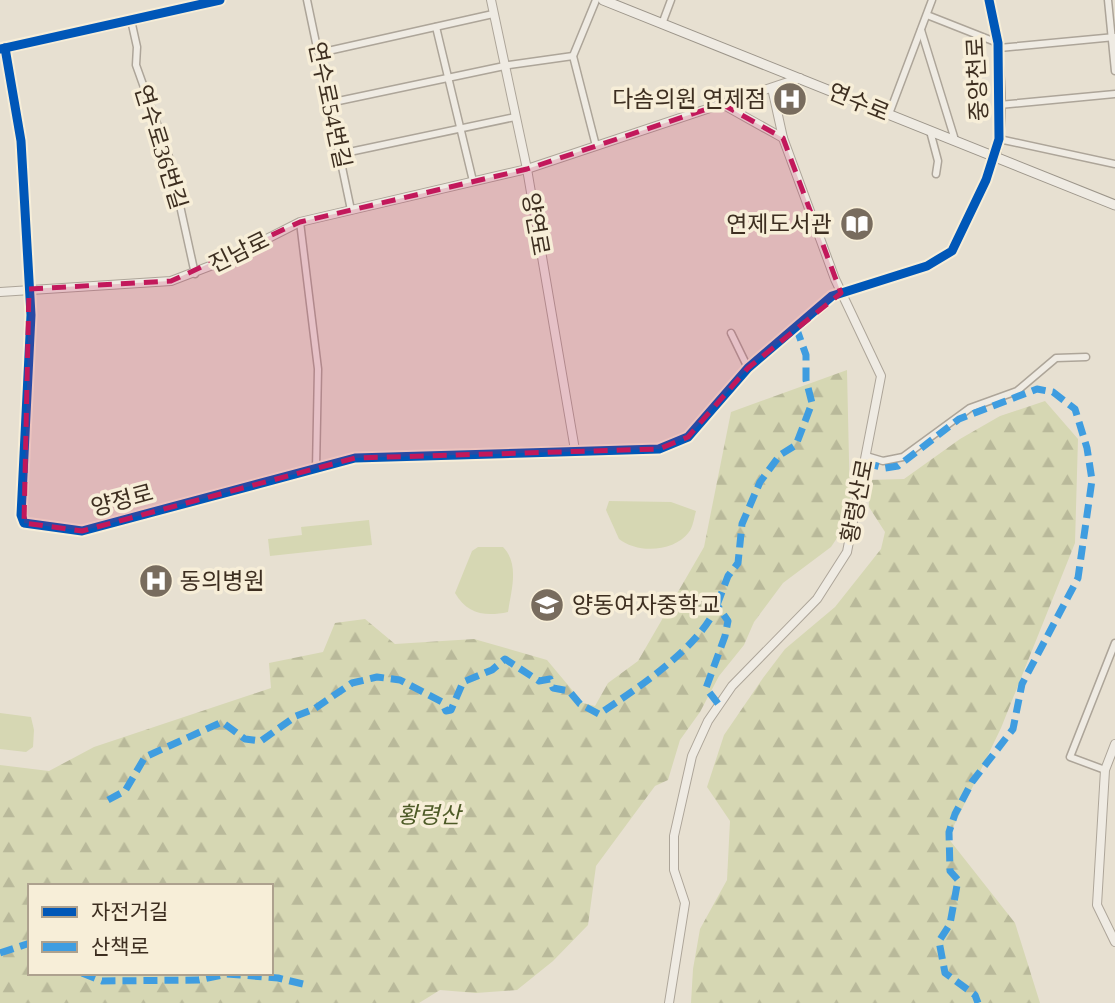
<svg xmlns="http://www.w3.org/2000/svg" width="1115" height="1003" viewBox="0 0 1115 1003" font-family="'Times New Roman','Noto Sans KR',serif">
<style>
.forest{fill:url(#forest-firs);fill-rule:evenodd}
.garden{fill:#d6d7b3}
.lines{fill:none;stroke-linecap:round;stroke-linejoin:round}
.minor-casing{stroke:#ada599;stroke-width:9}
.tertiary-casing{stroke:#ada599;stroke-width:10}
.secondary-casing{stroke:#9c958a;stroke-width:11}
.minor{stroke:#efebe3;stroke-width:6}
.tertiary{stroke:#efebe3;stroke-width:8}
.secondary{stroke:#efebe3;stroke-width:9}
.quiet{stroke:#3f9de0;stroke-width:7;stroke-dasharray:14 7;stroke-linecap:butt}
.cycleway-casing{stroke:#f7eed8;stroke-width:13}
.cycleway{stroke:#0057b8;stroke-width:9}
.marked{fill:#c2185b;fill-opacity:0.2;stroke:#c2185b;stroke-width:5;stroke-dasharray:14 9;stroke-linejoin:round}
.labels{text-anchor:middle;stroke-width:7;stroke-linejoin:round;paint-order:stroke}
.street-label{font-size:23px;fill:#3d2e20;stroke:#f7eed8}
.poi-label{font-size:23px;fill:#3d2e20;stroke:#f7eed8;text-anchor:end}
.park-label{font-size:23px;font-style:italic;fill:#4d5a26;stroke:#f7eed8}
</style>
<defs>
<pattern id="forest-firs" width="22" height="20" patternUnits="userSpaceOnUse" patternTransform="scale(1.75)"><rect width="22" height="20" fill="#d6d7b3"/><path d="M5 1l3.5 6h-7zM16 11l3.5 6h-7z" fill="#b9b99a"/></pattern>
</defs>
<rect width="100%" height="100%" fill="#e7e0d1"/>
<g class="forest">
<path d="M847 370 850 505 847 523 831 547 783 583 754 622 744 645 719 676 700 712 680 740 668 780 655 786 596 866 588 925 553 961 517 990 476 993 440 990 419 1003H0V765L49 771 94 747 271 688 269 663 323 652 335 623 365 619 395 644 474 639 547 660 583 703 595 706 608 683 638 661 704 547 731 412ZM30 886H271V973H30Z"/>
<polygon points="1045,401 1078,439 1075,543 1001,728 948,838 1015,923 1040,1003 691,1003 693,969 700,929 727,880 730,821 707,787 724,735 763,678 785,649 835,607 881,549 885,532 869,507 868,480 904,479 960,439 1000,416"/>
</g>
<g class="garden">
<path d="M609 501 671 502 696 511C694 518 693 527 689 532 674 552 638 554 619 539L606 510Z"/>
<polygon points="369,520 372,545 270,556 268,539 302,535 301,527"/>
<path d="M478 547H503C520 564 511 591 508 612 485 617 467 614 455 593L472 551Z"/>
<polygon points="0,713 31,717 34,730 33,747 26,752 0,749"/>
</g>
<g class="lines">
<g class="minor-casing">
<g id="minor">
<polyline points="307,0 351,210"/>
<polyline points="1108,0 1115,71"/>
<polyline points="927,15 998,43"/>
<polyline points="131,20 137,47 136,65 170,160 195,274"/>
<polyline points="662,24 671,0"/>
<polyline points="436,27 473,181"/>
<polyline points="921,30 955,140"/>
<polyline points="999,48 1115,37"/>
<polyline points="319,53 493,14"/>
<polyline points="329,103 509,65 573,56"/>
<polyline points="999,105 1115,94"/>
<polyline points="889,114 932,0"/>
<polyline points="930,131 938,161 936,174"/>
<polyline points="999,139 1115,164"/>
<polyline points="596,146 573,56 596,0"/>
<polyline points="340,154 515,117"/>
<polyline points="300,222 318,369 316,469"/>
<polyline points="731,333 748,368"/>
<polyline points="575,450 659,449 688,437 748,368 832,296 927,266 952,251 996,156"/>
<polyline points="866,456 883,461 903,457 970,408 1017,391 1056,358 1086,357"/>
<polyline points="1105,770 1070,757 1115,643"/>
</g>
</g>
<g class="tertiary-casing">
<g id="tertiary">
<path d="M989 0C999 49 1007 107 996 156"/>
<polyline points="5,48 21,141 31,315 21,515 24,523 82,531 355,458 575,450 527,169 491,0"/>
<polyline points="722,104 783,138"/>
<polyline points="0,292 171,281 223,261 300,222 527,169 800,78"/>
<polyline points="1115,744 1105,770 1097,905 1115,942"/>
<polyline points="669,1003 685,903 674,870 674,836 692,756 708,721 732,686 817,599 847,552 881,376 835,279 783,138 772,88"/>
</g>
</g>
<g class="secondary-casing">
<g id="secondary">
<polyline points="603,0 1115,205"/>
<polyline points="0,49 220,0"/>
</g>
</g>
<use href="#minor" class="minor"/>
<use href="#tertiary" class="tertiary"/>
<use href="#secondary" class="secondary"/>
<g class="quiet">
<polyline points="865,463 885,468 898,466 959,419 1037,389 1053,392 1075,409 1087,448 1092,480 1078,578 1022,684 1013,729 972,782 955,814 949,832 950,871 958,880 950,924 939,941 945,973 975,995 978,1003"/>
<polyline points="717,605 728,576 738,563 742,524 760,482 780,455 796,445 812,403 806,380 806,355 796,327"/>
<path d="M108 800 125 791 145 757 222 722 245 739 261 741 296 716 314 709 352 683 377 677 400 680 442 702 446 711 451 710 463 682 492 670 505 659 539 681 550 679 553 688 569 691 580 704 599 714C635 690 702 646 717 605L728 621 725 636 706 688 719 705"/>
<polyline points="0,953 30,943"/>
<polyline points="82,973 102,981 199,980 227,974 278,978 307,985"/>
</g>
<g class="cycleway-casing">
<g id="cycleway">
<polyline points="5,48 21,141 31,315 21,515 24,523 82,531 355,458 659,449 688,437 748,368 832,296 927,266 952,251 986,180 999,139 998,43 989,0"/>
<polyline points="0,49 220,0"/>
</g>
</g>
<use href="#cycleway" class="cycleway"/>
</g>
<path class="marked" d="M722 104 783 138 841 293 748 368 688 437 659 449 355 458 82 531 24 523 29 289 171 281 300 222 527 169Z"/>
<defs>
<g id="hospital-disc" transform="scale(1.75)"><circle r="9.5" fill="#786c5e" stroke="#f7eed8"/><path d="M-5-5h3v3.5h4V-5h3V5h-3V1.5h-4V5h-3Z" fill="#fff"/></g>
<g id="library-disc" transform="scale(1.75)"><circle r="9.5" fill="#786c5e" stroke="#f7eed8"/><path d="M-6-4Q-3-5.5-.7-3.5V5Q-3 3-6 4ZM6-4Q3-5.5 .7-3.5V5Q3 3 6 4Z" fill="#fff"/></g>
<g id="school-disc" transform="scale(1.75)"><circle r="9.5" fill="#786c5e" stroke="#f7eed8"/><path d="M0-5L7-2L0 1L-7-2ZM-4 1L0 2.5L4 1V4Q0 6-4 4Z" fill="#fff"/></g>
</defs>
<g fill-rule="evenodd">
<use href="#hospital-disc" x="790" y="99"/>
<use href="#library-disc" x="857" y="224"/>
<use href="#hospital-disc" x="156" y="581"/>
<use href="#school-disc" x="547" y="605"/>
</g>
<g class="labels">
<g class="street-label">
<text transform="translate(977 79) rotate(-93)" y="8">중앙천로</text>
<text transform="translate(859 102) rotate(22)" y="8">연수로</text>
<text transform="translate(330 105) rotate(78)" y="8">연수로54번길</text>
<text transform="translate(161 147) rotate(73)" y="8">연수로36번길</text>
<text transform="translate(536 224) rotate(80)" y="8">양연로</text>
<text transform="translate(239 252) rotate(-26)" y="8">진남로</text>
<text transform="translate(122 500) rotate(-15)" y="8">양정로</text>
<text transform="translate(857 501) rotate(-79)" y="8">황령산로</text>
</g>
<g class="poi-label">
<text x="766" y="107">다솜의원 연제점</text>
<text x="832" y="232">연제도서관</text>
<text x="180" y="589" text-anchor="start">동의병원</text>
<text x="572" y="613" text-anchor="start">양동여자중학교</text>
</g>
<g class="park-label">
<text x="429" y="823">황령산</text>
</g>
</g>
<rect x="28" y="884" width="245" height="91" fill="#f7eed8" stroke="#ada18e" stroke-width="2"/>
<rect x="42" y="907" width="35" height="10" fill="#0057b8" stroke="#ada18e" stroke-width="2"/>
<text x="91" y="919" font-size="21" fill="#3d2e20">자전거길</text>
<rect x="42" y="942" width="35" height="10" fill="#3f9de0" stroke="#ada18e" stroke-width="2"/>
<text x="91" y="954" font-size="21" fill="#3d2e20">산책로</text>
</svg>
